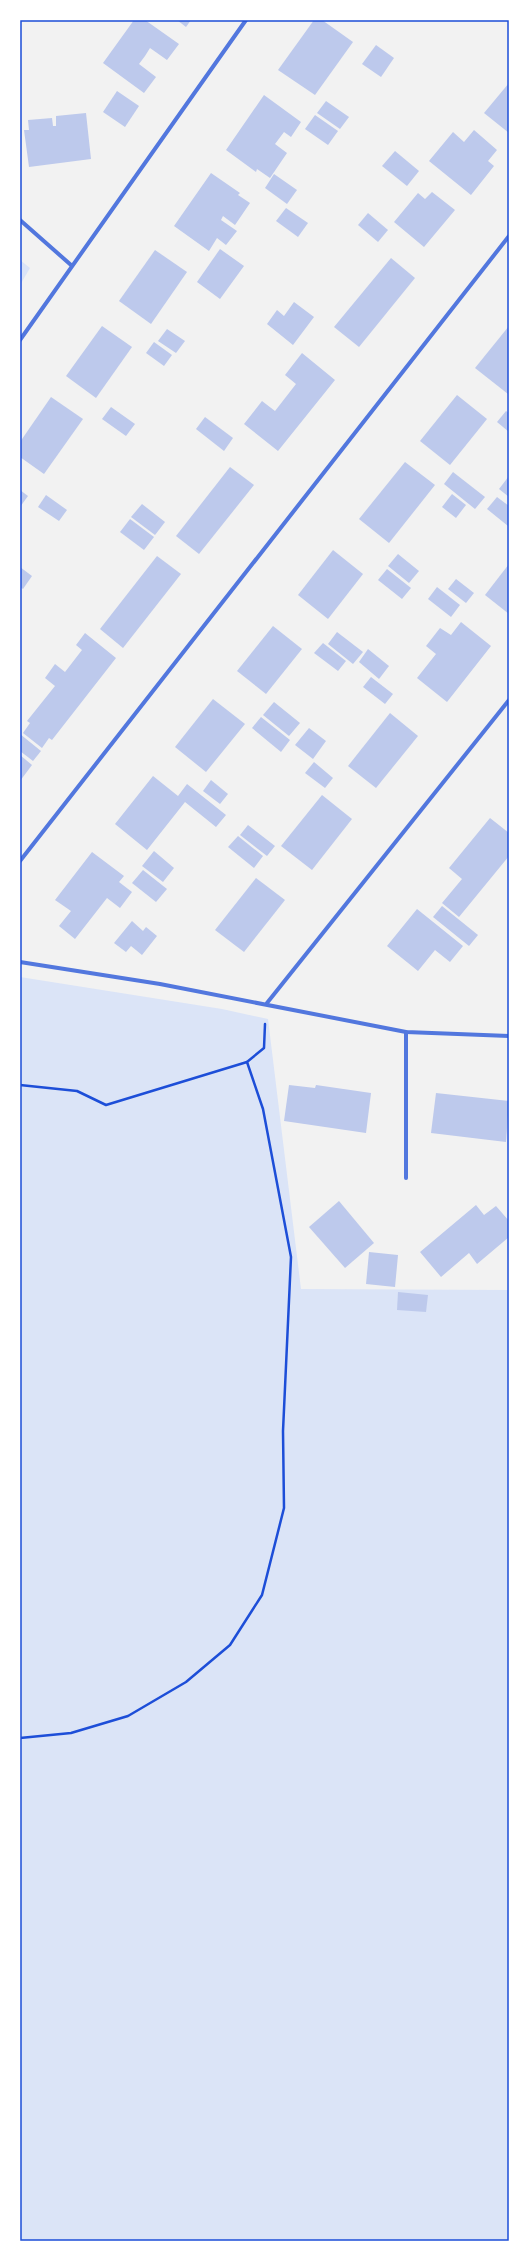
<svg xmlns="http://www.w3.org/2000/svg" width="529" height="2261" viewBox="0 0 529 2261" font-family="Signika,sans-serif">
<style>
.green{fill:#dbe4f7}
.building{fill:#bdc9ec}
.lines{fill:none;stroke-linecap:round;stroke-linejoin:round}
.path{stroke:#1d4ed8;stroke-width:2.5}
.minor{stroke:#5277de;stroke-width:4}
.neatline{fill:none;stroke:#1d4ed8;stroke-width:1.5}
</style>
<rect width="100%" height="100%" fill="#f2f2f2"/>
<g class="green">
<polygon points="20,260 30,268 20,285"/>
<polygon points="20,977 222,1009 268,1019 301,1289 509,1290 509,2241 20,2241"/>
</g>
<g class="building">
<polygon points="134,20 145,20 179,44 167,60 150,48 145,56 139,64 156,77 144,93 103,63"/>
<polygon points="177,20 191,20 186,27"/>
<polygon points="314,20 322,20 353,42 315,95 278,70"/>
<polygon points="376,45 394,58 381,77 362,64"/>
<polygon points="509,83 509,133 484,113"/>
<polygon points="117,91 139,106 125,127 103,112"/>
<polygon points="264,95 301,122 291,137 284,132 275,144 287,153 270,178 257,169 256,172 226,150"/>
<polygon points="326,101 349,117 340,129 317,113"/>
<polygon points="86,113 91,159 29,167 24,130 29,130 28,120 52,118 53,126 56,126 56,116"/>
<polygon points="315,115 338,131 328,145 305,129"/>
<polygon points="474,130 497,150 488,161 494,166 471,195 429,161 453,132 464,142"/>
<polygon points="395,151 419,171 407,186 382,166"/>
<polygon points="211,173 240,193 238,195 250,203 235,225 223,216 221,220 237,231 226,245 217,238 209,251 174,226"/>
<polygon points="274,174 297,190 287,204 265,188"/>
<polygon points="432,192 455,210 424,247 394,222 418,193 425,199"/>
<polygon points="286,208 308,223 298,237 276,221"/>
<polygon points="368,213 388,230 378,242 358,225"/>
<polygon points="220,249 244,266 220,299 197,282"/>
<polygon points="155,250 187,272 151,324 119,301"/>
<polygon points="391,258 415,278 359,347 334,327"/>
<polygon points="294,302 314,317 293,345 267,324 277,310 284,316"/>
<polygon points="102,326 132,347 96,398 66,376"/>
<polygon points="509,326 509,393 508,394 475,368"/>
<polygon points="167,329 185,341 176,353 158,341"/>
<polygon points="154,342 172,355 164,366 146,353"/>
<polygon points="302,353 335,380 278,451 244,424 262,401 275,411 296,384 285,375"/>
<polygon points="457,395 487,419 450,465 420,441"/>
<polygon points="51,397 83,419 44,474 20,457 20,442"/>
<polygon points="111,407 135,424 126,436 102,419"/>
<polygon points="506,411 509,413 509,432 497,422"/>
<polygon points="205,417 233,438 224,451 196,429"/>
<polygon points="405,462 435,485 389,543 359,519"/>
<polygon points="230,467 254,485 199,554 176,536"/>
<polygon points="453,472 485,497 475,509 444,484"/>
<polygon points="509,476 509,497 499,489"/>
<polygon points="20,490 28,496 20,507"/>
<polygon points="452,494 466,505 456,518 442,507"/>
<polygon points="46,495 67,510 59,521 38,507"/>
<polygon points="497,497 509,506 508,526 487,509"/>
<polygon points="142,504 165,522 155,535 131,517"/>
<polygon points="130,519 154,537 144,550 120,532"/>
<polygon points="333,550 363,574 328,619 298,595"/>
<polygon points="398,554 419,571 409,583 388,566"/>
<polygon points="157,556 181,574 123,648 100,629"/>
<polygon points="509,564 509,614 485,595"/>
<polygon points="20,567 32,576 23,589 20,587"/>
<polygon points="387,569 411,588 402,599 378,580"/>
<polygon points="456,579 474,593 466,603 448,589"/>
<polygon points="437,587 460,605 451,617 428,599"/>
<polygon points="461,622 491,646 447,702 417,678 436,654 426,646 440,628 451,635"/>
<polygon points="273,626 302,649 266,694 237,671"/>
<polygon points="337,632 363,652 353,664 328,644"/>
<polygon points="85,633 116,658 52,740 49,738 42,748 23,733 30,723 27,721 55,686 45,678 55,664 65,672 82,650 76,645"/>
<polygon points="323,643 346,661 338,671 314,653"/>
<polygon points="368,649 389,666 379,679 359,662"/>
<polygon points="371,677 393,694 385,704 363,687"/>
<polygon points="213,699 245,724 206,772 175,747"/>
<polygon points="274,702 300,723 289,736 263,715"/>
<polygon points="390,713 418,736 376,788 348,766"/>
<polygon points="261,717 290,740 281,752 252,728"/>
<polygon points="309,728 326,741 313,759 295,745"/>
<polygon points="20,734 41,751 33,761 20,751"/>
<polygon points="20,755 32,765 20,781"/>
<polygon points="314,762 333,778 325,788 305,773"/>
<polygon points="153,776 178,796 187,784 226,815 216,827 185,802 147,850 115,824"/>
<polygon points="211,780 228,794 220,804 203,791"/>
<polygon points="322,795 352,819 312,870 281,846"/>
<polygon points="490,818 509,833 509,856 459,917 442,903 462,879 449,868"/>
<polygon points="248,825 275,846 267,856 240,835"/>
<polygon points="238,836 263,856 254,868 228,847"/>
<polygon points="154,851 174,868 163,882 142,866"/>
<polygon points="92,852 124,876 119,882 132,892 120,908 107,898 75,939 59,926 71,911 55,900"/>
<polygon points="143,870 167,889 156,902 132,883"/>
<polygon points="256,878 285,900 244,952 215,930"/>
<polygon points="442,906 478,935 469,946 433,917"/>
<polygon points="417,909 463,946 450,962 435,950 418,971 387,946"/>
<polygon points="132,921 143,931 146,927 157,936 142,955 131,946 126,952 114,943"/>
<polygon points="289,1085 315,1088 316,1085 371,1093 366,1133 284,1121"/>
<polygon points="436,1093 509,1101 506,1142 431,1133"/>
<polygon points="339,1201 374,1243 345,1268 309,1227"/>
<polygon points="476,1205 484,1215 496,1206 509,1221 509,1237 477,1264 469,1253 441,1277 420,1252"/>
<polygon points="369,1252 398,1255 395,1287 366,1284"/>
<polygon points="398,1292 428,1295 426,1312 397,1310"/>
</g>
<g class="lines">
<g class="path">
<polyline points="20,1085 77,1091 106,1105 247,1062"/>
<polyline points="20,1738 71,1733 128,1716 186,1682 230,1645 262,1595 284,1508 283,1431 291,1257 263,1109 247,1062 264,1048 265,1024"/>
</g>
<g class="minor">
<polyline points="20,220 71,265"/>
<polyline points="20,340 246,20"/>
<polyline points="20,861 509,236"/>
<polyline points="20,962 160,984 406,1032 509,1036"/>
<polyline points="267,1003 509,700"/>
<polyline points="406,1032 406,1178"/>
</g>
</g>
<rect width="529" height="2261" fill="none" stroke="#ffffff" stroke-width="42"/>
<rect x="21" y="21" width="487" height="2219" class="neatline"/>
</svg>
